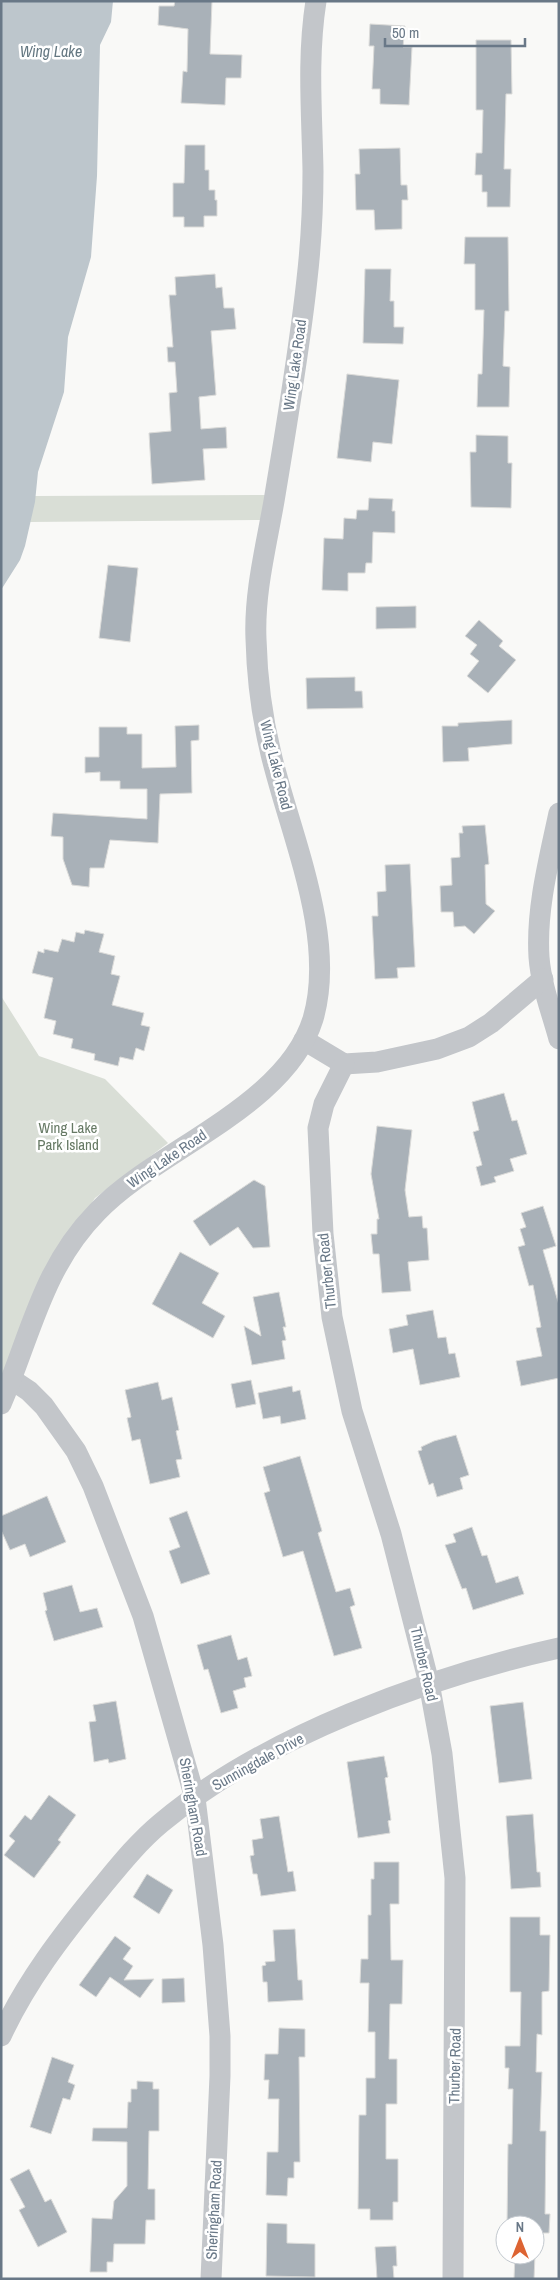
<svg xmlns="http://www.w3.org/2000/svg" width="560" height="2280" viewBox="0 0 560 2280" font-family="'Archivo Narrow',sans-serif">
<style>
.green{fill:#d9ded6}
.water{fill:#bdc6cc}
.building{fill:#a9b1b8;stroke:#dbdbd9}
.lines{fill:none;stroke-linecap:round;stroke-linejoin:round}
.minor{stroke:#c3c6ca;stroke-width:21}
.labels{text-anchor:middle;stroke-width:5;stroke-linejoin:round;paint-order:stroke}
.street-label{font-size:15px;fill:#697887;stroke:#fff}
.park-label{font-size:15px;fill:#667964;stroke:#fff}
.water-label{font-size:16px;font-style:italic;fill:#657882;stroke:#fff}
</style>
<rect width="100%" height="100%" fill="#f9f9f7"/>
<g class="green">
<polygon points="265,495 262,520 30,522 35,496"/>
<polygon points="1,996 39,1056 105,1079 168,1143 95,1198 69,1238 1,1383"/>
</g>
<polygon class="water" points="1,1 113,1 111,22 100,45 97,176 91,257 68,337 64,392 38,472 35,502 25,546 20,560 1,590"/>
<g class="building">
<polygon points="175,1 212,1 210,54 242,55 241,78 226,78 225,105 181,103 183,71 187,72 188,29 158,25 159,6 174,6"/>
<polygon points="370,24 405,26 403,47 412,47 409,105 380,104 380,89 372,89 374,46 369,46"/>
<polygon points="476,40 511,40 512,94 506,94 504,169 511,169 510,207 487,207 487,192 482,192 482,175 475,175 476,153 482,153 483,110 476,110"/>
<polygon points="185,145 205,145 205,170 209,170 209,190 215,190 215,200 217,200 217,216 204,216 204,227 184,227 184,217 173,217 173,183 184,183"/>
<polygon points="400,148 401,185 407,185 408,200 402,200 402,229 375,230 374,210 356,210 355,174 360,174 359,149"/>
<polygon points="465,237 508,237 509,311 505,311 503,366 510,367 509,407 477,407 478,374 482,374 484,310 475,310 475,264 464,264"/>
<polygon points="365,269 391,269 390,301 394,301 394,327 404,327 403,344 363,343"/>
<polygon points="215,274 216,288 222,287 224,308 234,308 236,329 211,331 216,395 199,397 201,429 226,427 227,448 203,449 205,480 152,484 149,433 171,431 169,393 177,392 175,362 168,362 167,347 173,347 169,295 176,295 175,277"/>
<polygon points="347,374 399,380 392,444 373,442 371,462 337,458"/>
<polygon points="476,435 508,436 508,463 512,463 511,508 471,507 470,452 476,452"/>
<polygon points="369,498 393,499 392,511 395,511 395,533 373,532 372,563 366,563 365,573 348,573 348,591 322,590 324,538 343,539 344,518 356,519 357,510 368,510"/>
<polygon points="108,565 138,568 130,642 99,638"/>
<polygon points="416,606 416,628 376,629 376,607"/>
<polygon points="479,620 503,641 499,646 516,660 488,693 467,676 479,661 470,654 477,645 465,636"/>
<polygon points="355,677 355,691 362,691 363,708 307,709 306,678"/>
<polygon points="512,720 512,744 468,748 469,761 443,762 442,726 458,726 458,723"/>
<polygon points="199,725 199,740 191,741 192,793 160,794 158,843 110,840 104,868 90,868 89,887 72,885 63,859 63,837 51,836 53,813 147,819 147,789 120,789 120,781 100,781 100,772 85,773 85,757 99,757 99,727 127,727 127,734 142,734 142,768 176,767 175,726"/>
<polygon points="485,825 489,864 485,865 486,904 495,911 474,934 465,926 454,927 453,912 441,912 440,886 452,885 451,858 460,857 459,833 463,833 462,826"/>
<polygon points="410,864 415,967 397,968 398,978 375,979 372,916 378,916 377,892 386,891 385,865"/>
<polygon points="85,930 104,934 99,952 115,956 111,974 120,976 112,1005 144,1013 141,1025 150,1027 144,1051 136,1048 133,1060 120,1057 118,1066 94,1060 95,1054 71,1048 73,1039 53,1034 56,1021 44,1018 53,978 32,973 38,951 44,953 44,949 58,952 62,939 74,942 76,932 84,934"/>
<polygon points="504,1093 512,1121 517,1120 527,1154 510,1159 514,1171 494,1177 496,1182 481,1186 476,1167 482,1165 473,1132 479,1130 472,1102"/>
<polygon points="377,1126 412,1130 405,1190 409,1217 422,1216 423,1228 427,1228 429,1260 408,1262 411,1291 382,1293 379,1254 373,1254 371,1234 377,1234 377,1219 379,1219 371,1174"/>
<polygon points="254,1180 265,1186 270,1247 253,1248 238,1227 210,1246 193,1221"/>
<polygon points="543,1206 556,1246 543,1250 559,1305 559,1378 521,1386 516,1361 542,1356 536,1328 541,1327 533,1285 529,1286 518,1247 525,1245 520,1229 526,1227 521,1213"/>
<polygon points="180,1252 219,1273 202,1303 225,1316 213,1338 152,1304"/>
<polygon points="279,1292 286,1327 283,1327 286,1340 282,1341 285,1359 252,1365 244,1326 261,1336 253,1297"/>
<polygon points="433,1310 438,1338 446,1337 449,1354 455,1353 460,1377 420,1385 413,1349 393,1353 389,1329 408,1325 406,1315"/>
<polygon points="251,1380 256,1404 236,1408 231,1384"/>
<polygon points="158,1382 162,1400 172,1397 179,1430 176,1431 182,1459 176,1460 180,1477 150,1484 140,1439 132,1441 127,1418 131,1417 125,1390"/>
<polygon points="292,1386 293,1392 300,1390 306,1419 281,1424 280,1416 263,1419 258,1393"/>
<polygon points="456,1435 469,1475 460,1478 463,1489 437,1497 433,1483 429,1485 418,1451 422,1450 421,1447 434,1441"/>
<polygon points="300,1456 322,1531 318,1533 336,1592 350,1588 355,1605 350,1607 362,1648 334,1656 303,1551 283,1557 264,1493 270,1491 263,1467"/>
<polygon points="47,1496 66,1542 30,1557 25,1544 10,1550 1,1530 1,1516"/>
<polygon points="187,1511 210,1574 181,1584 169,1551 180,1547 169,1518"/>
<polygon points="472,1527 482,1556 487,1555 496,1583 518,1576 524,1594 473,1610 466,1588 462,1589 445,1545 456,1542 453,1534"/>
<polygon points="72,1585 80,1612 97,1608 103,1627 54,1641 45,1611 47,1610 43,1593"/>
<polygon points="231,1635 238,1660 247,1657 252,1676 244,1678 246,1687 233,1691 238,1708 221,1713 208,1669 204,1670 197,1645"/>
<polygon points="116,1701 126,1759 109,1763 108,1759 94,1762 89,1722 96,1721 93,1705"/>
<polygon points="523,1702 532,1779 499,1783 490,1706"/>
<polygon points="384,1756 388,1777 385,1778 391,1820 388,1821 390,1833 358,1838 347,1762"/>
<polygon points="49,1795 76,1815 58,1840 61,1842 34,1878 4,1855 15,1841 9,1836 25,1815 31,1820"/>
<polygon points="533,1814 537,1872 540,1872 541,1887 511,1889 506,1816"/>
<polygon points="279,1816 288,1872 293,1871 296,1891 261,1896 257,1874 253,1874 250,1856 254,1855 252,1840 263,1838 260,1819"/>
<polygon points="374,1862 399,1862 399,1904 390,1904 391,1960 403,1960 402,2004 390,2004 389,2059 397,2059 397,2104 386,2104 386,2159 398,2159 398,2202 393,2202 393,2220 370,2220 370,2209 358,2209 359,2115 366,2115 366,2078 375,2078 375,2032 368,2032 369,1983 360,1983 361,1959 368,1959 368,1915 371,1915 371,1879 374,1879"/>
<polygon points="147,1874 173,1890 159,1914 133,1897"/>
<polygon points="510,1917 540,1917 540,1935 550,1935 549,1991 542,1992 542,2035 537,2034 536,2072 542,2072 540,2131 546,2131 545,2214 550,2214 549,2233 535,2233 535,2225 507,2225 508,2144 512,2144 513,2089 508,2089 509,2068 505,2068 505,2046 520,2046 521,1992 510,1992"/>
<polygon points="295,1929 298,1980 302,1980 303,2000 268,2002 267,1982 263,1982 262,1966 266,1965 265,1962 275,1961 273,1930"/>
<polygon points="115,1936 131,1948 123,1959 133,1966 124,1980 154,1979 140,1998 110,1977 96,1997 79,1985"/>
<polygon points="184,1978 185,2002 162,2003 162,1979"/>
<polygon points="279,2028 305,2029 305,2057 299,2057 300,2162 294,2162 294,2178 288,2178 287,2196 266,2195 267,2152 278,2152 279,2099 268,2099 269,2080 264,2080 265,2054 278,2054"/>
<polygon points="52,2057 74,2065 68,2082 75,2085 70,2100 63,2098 51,2134 30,2127"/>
<polygon points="137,2081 153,2082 153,2089 159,2089 159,2131 149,2131 148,2189 155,2189 155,2220 146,2220 145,2244 114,2244 113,2262 107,2262 107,2272 90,2272 92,2218 112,2219 114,2201 127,2186 127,2142 92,2141 93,2128 127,2128 128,2102 131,2102 131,2089 137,2089"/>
<polygon points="29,2169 45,2202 51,2199 67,2232 38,2247 19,2210 25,2207 10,2179"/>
<polygon points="267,2223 287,2224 287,2243 315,2244 315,2277 266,2276"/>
<polygon points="396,2246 397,2266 393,2266 394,2279 377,2279 375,2247"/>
<polygon points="515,2255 535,2255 534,2279 514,2279"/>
</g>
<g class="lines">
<g class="minor">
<path d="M559 813C549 860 536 909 539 957 541 985 552 1013 559 1039"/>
<polyline points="304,1040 344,1064 377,1062 437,1049 469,1037 491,1023 543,979"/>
<polyline points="344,1064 324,1104 318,1128 323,1234 332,1317 352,1411 391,1534 429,1683 442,1754 455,1878 453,2279"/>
<polyline points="11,1379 29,1391 44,1406 76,1451 93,1486 143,1616 195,1798 213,1945 220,2036 220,2076 211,2279"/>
<path d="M1 1404C31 1335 42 1268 97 1212 157 1149 286 1107 313 1019 337 937 290 834 271 754 262 717 257 678 256 639 254 593 266 547 274 501 286 428 299 354 307 279 311 244 313 207 313 171 312 114 307 58 316 1"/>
<path d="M1 2036C26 1982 62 1935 100 1889 119 1866 138 1842 161 1823 265 1736 428 1677 559 1648"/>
</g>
</g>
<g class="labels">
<g class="street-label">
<text transform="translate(295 365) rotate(-82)" y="5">Wing Lake Road</text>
<text transform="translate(276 765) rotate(76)" y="5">Wing Lake Road</text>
<text transform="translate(167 1159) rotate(-34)" y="5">Wing Lake Road</text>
<text transform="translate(327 1271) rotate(-96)" y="5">Thurber Road</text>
<text transform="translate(424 1664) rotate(77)" y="5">Thurber Road</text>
<text transform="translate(258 1762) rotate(-29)" y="5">Sunningdale Drive</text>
<text transform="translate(193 1807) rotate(80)" y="5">Sheringham Road</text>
<text transform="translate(455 2066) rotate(-89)" y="5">Thurber Road</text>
<text transform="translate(214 2210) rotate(-87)" y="5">Sheringham Road</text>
</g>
<g class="park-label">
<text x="68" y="1133">Wing Lake<tspan x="68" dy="17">Park Island</tspan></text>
</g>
<g class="water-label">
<text x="51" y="57">Wing Lake</text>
</g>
</g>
<rect width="560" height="2280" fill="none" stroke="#697887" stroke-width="5"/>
<g transform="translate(520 2240)"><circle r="24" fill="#ffffff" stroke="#c3c9cf"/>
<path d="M0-4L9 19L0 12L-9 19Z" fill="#dd6433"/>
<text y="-8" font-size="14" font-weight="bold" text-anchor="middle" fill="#697887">N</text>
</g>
<path d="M385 38v8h140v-8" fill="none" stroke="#697887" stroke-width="2.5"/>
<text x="392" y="38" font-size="15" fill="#697887" stroke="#ffffff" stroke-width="4" paint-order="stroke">50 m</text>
</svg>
